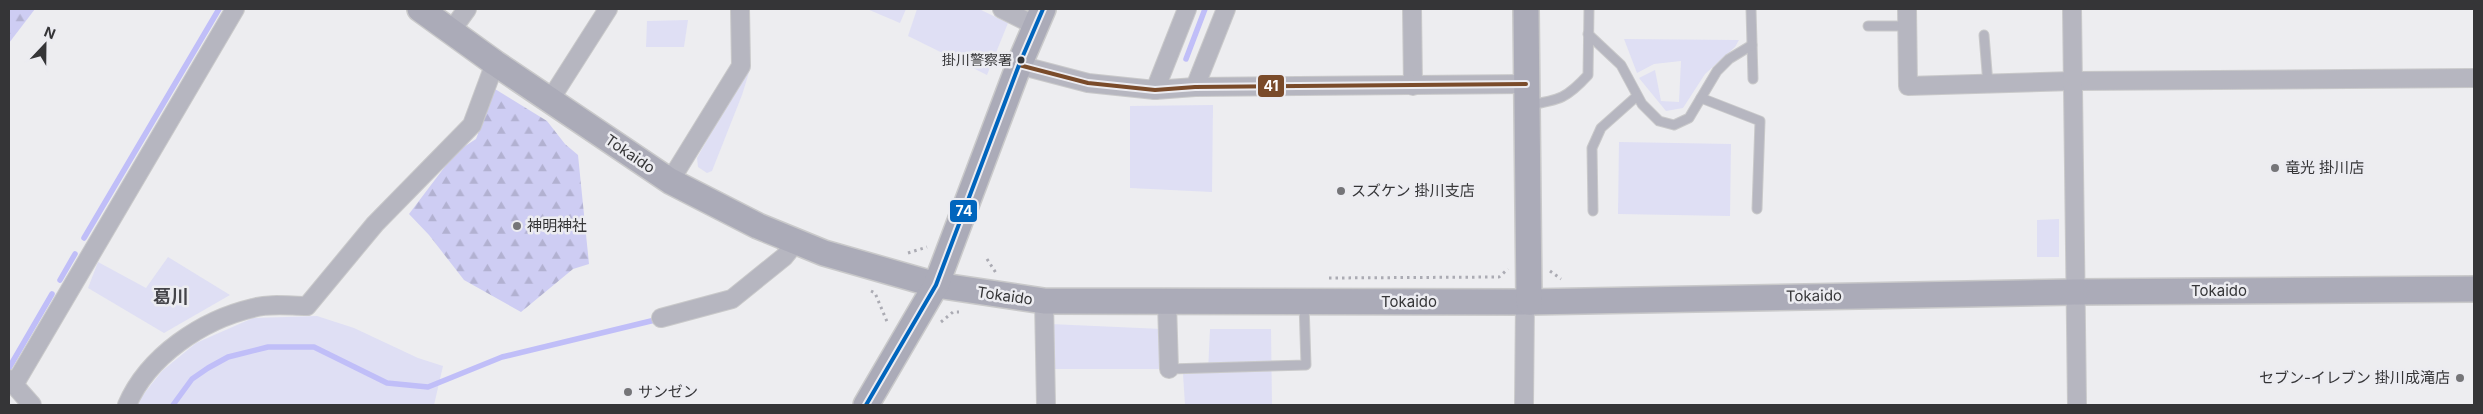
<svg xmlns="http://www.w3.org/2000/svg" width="2483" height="414" viewBox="0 0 2483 414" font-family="Inter,'Noto Sans JP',sans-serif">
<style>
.green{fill:#dfdff4}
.forest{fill:url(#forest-firs)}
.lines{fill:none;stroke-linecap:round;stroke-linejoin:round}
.stream{stroke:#c0bef8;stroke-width:5.5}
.lane-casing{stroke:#c9c9ca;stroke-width:11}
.street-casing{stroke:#c9c9ca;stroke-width:20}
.secondary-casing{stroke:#c9c9ca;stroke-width:28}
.path{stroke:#ababb3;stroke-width:3;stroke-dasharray:2.5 4;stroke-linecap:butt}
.lane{stroke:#b6b6c0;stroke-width:9}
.street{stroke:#b6b6c0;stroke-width:18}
.secondary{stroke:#ababb8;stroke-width:25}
.bus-1-casing{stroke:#ececf1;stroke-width:8}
.bus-2-casing{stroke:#ececf1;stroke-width:8}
.bus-1{stroke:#7a4b2a;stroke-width:4}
.bus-2{stroke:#0065bd;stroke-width:4}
.bus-dot{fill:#353537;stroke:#ececf1;stroke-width:2}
.poi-dot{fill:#757578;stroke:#ececf1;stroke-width:2}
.labels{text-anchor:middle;stroke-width:5;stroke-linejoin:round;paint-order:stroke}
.bus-label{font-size:14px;fill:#353537;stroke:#ececf1;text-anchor:end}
.street-label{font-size:15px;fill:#353537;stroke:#ececf1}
.poi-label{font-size:15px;fill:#353537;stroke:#ececf1;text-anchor:start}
.quarter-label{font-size:18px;font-weight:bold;fill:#444449;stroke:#ececf1}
.line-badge{stroke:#ececf1;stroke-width:2}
.badge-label{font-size:14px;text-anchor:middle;font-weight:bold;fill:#fff}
</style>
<defs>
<pattern id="forest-firs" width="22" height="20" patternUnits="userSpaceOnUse" patternTransform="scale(1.25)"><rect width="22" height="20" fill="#cecdf3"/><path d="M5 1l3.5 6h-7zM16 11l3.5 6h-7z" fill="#b2b1d1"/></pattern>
</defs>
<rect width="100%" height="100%" fill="#ededf0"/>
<g class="green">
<polygon points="867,9 906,9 900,23"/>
<polygon points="917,9 979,9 1008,23 987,75 908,36"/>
<polygon points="688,20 684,47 646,47 647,21"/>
<polygon points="1624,39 1739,40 1735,47 1705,74 1683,108 1666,111 1639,78 1655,70 1661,101 1679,102 1681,61 1654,64 1637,73"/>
<polygon points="751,66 742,95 712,171 707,173 698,167 697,158 747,68"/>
<polygon points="1213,105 1212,192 1130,188 1130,106"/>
<polygon points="1619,142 1731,144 1730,216 1618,214"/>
<polygon points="2059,219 2059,257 2037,257 2037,220"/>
<polygon points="168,257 230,295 164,333 88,288 98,262 146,288"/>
<polygon points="317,316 354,328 418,358 443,366 434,405 135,405 162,371 196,343 253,318"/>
<polygon points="1050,324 1162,329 1160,369 1052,369"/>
<polygon points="1210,329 1271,329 1272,405 1185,405 1183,374 1208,372"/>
</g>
<g class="forest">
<polygon points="9,9 35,9 9,43"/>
<polygon points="495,89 547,121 565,144 578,155 589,264 573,269 521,312 464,280 429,235 409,214 456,152 476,139"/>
</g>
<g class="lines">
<g class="stream">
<polyline points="1186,59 1205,9"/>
<polyline points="84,238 219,9"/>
<polyline points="60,280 75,254"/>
<polyline points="9,368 52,294"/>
<polyline points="173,405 192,379 208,368 228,357 268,347 314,347 387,383 428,387 502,357 655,320"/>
</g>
<g class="lane-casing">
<g id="lane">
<polyline points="1751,9 1753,79"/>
<polyline points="1868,26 1907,26"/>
<polyline points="1588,34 1621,65 1642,104 1659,121 1674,125 1689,118 1717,71 1729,59 1752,45"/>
<polyline points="1984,35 1988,84"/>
<polyline points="1701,98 1760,121 1757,209"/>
<path d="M1529 105C1560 100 1567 98 1588 75L1589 9"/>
<polyline points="1593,211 1592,148 1601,128 1637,96"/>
<polyline points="1169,369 1306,365 1304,303"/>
</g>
</g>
<g class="street-casing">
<g id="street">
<polyline points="1002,9 1036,26"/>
<polyline points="1412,9 1413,86"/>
<polyline points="1907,9 1908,86 2074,81 2474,78"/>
<polyline points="2072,9 2077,405"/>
<polyline points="451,31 467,9"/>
<polyline points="1019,65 1088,83 1155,90 1195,87 1526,84"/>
<polyline points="1195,87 1226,9"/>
<polyline points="1155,90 1187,9"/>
<polyline points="550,100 608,9"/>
<polyline points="670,181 741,66 740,9"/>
<polyline points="1044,301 1046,405"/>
<polyline points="1167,303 1169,369"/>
<polyline points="661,318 732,299 784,257 796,242"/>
<polyline points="9,379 32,405"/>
<polyline points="14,385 235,9"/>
<path d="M127 405C148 356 202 320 253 308 269 303 290 306 307 306L375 224 472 125 495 63"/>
<polyline points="1524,405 1525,301"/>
</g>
</g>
<g class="secondary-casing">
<g id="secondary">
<polyline points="420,9 495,63 670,181 758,226 824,253 936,285 1044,301 1529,302 2074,292 2474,289"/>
<polyline points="1526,9 1529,302"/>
<polyline points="866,405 936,285 1019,65 1043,9"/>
</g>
</g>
<g class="path">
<polyline points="908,253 927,247"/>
<polyline points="987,259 996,273"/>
<polyline points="1550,271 1561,279"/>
<polyline points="1329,278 1499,277 1508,269"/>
<polyline points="871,291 875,293 888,324"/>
<polyline points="941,322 953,312 959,312"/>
</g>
<use href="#lane" class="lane"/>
<use href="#street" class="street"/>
<use href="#secondary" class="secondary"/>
<g class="bus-1-casing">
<polyline id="bus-1" points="1019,65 1088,83 1155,90 1195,87 1526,84"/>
</g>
<g class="bus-2-casing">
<polyline id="bus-2" points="866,405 936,285 1019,65 1043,9"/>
</g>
<use href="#bus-1" class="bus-1"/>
<use href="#bus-2" class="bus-2"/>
</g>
<circle class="bus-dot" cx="1021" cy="60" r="4.5"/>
<g class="poi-dot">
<circle cx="2275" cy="168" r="5"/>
<circle cx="1341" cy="191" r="5"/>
<circle cx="517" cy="226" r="5"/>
<circle cx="2460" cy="378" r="5"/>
<circle cx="628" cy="392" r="5"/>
</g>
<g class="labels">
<g class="bus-label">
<text x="1012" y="65">掛川警察署</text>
</g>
<g class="street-label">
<text transform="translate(630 154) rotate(34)" y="5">Tokaido</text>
<text x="2219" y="296">Tokaido</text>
<text transform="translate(1005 296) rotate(8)" y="5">Tokaido</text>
<text transform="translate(1814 296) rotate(-1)" y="5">Tokaido</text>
<text x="1409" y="307">Tokaido</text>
</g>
<g class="poi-label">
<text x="2285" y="173">竜光 掛川店</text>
<text x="1351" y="196">スズケン 掛川支店</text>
<text x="527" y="231">神明神社</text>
<text x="2450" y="383" text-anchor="end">セブン-イレブン 掛川成滝店</text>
<text x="638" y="397">サンゼン</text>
</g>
<g class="quarter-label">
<text x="171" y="303">葛川</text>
</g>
</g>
<g class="line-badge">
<rect x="1257" y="74" width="28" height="24" rx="5" fill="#7a4b2a"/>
<rect x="949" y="199" width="29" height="24" rx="5" fill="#0065bd"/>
</g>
<g class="badge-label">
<text x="1271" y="91">41</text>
<text x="964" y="216">74</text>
</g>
<rect width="2483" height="414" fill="none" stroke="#353537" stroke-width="20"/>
<g transform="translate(45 45) rotate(22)" stroke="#ececf1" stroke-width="4" paint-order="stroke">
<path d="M0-4L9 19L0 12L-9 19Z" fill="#353537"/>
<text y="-8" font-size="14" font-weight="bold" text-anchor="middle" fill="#353537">N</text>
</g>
</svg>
